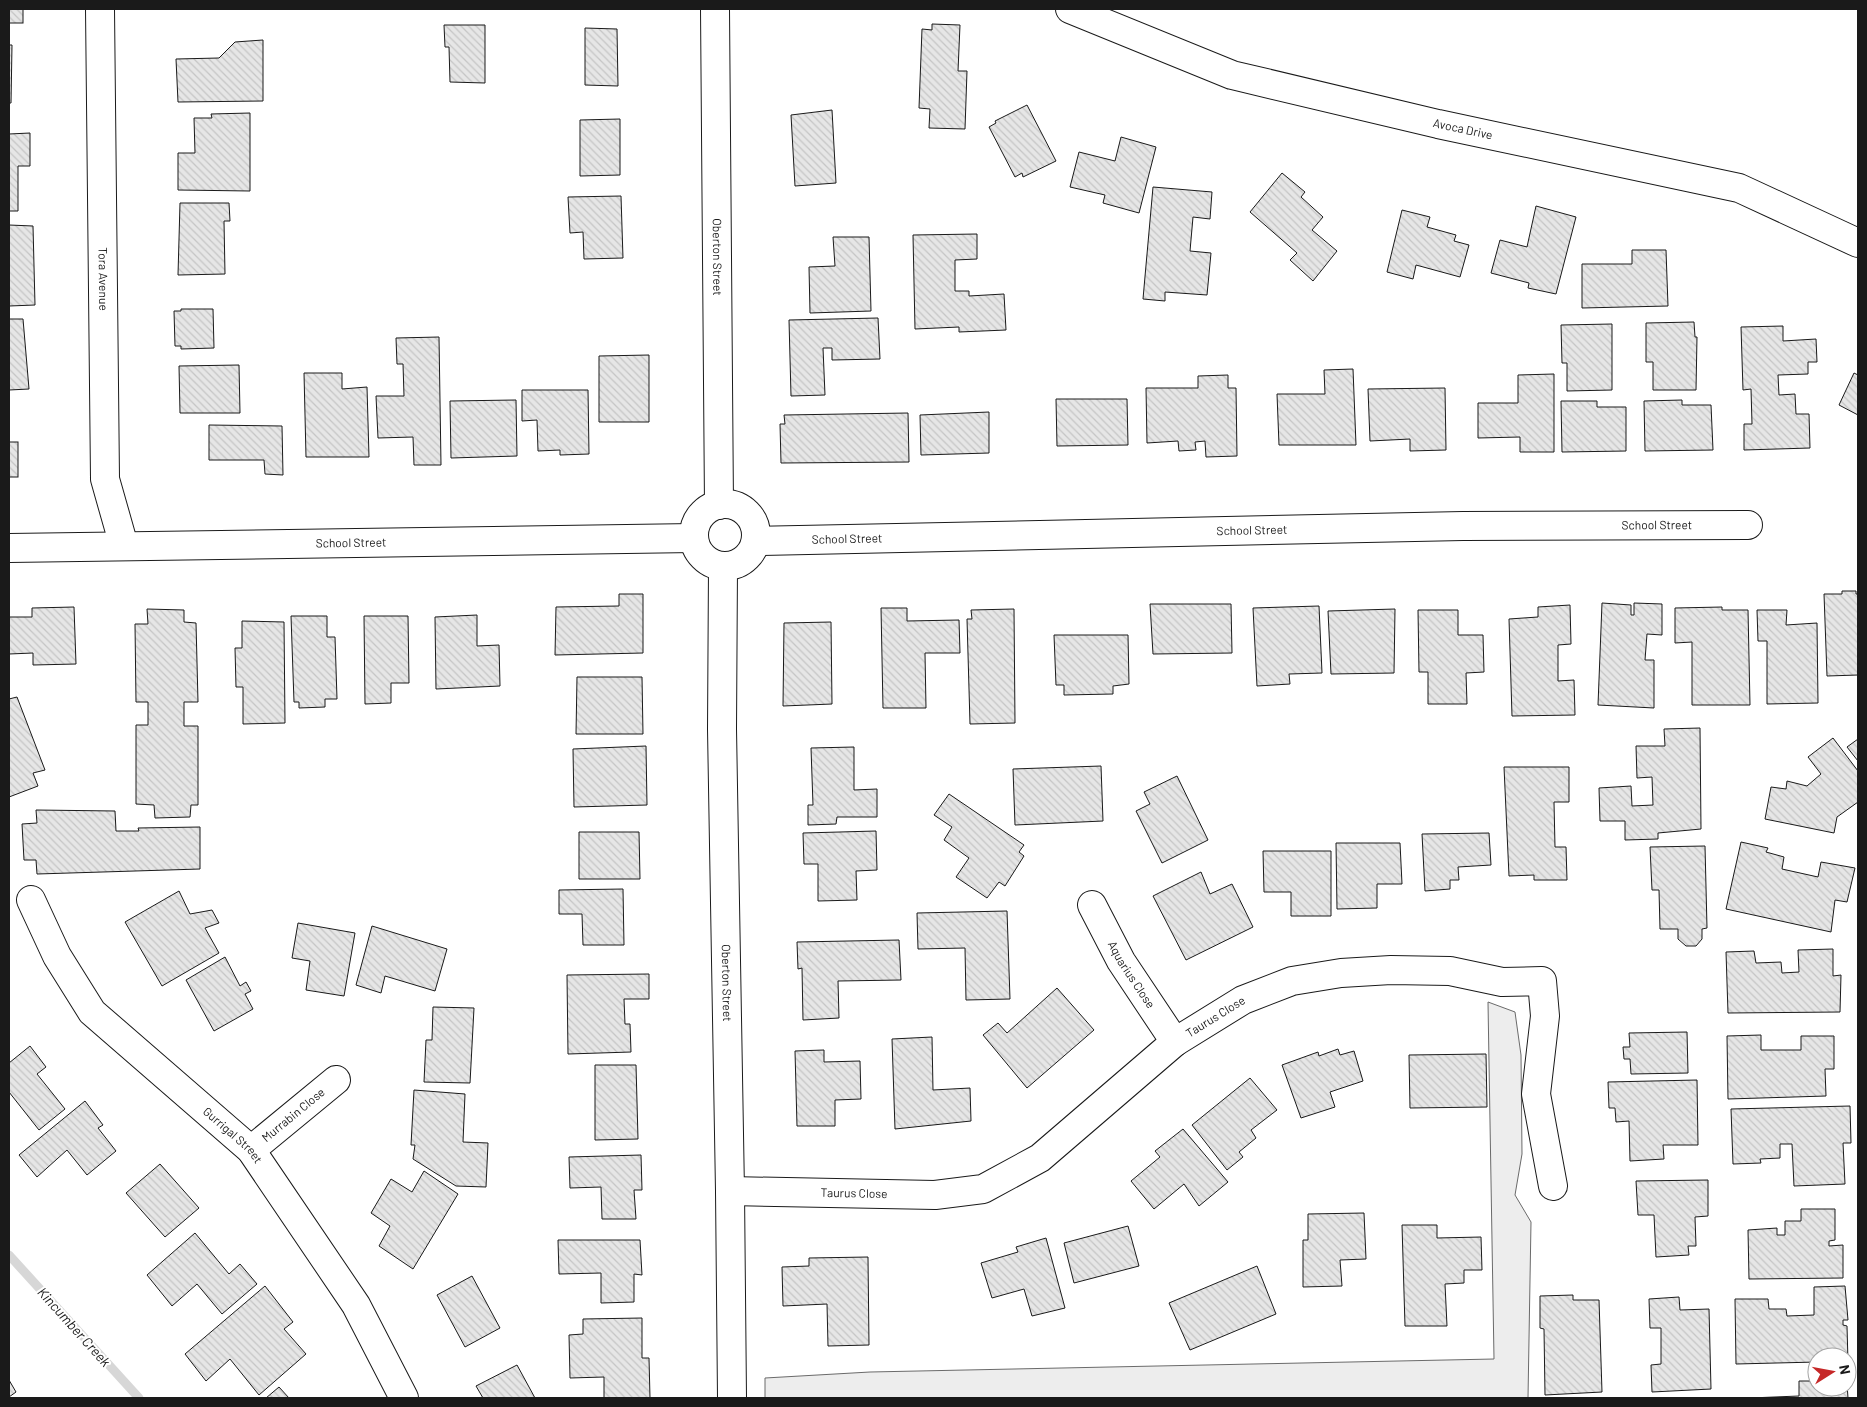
<svg xmlns="http://www.w3.org/2000/svg" width="1867" height="1407" viewBox="0 0 1867 1407" font-family="Barlow,sans-serif">
<style>
.built{fill:#ededed;stroke:#6a6a6a}
.lines{fill:none;stroke-linecap:round;stroke-linejoin:round}
.stream{stroke:#d7d7d7;stroke-width:9}
.building{fill:url(#building-back-hatch);stroke:#1a1a1a}
.street-casing{stroke:#1a1a1a;stroke-width:30}
.secondary-casing{stroke:#1a1a1a;stroke-width:30}
.street{stroke:#fff;stroke-width:28}
.secondary{stroke:#fff;stroke-width:28}
.labels{text-anchor:middle;stroke-width:4;stroke-linejoin:round;paint-order:stroke}
.street-label{font-size:12px;fill:#1a1a1a;stroke:#fff}
.water-label{font-size:14px;font-style:italic;fill:#1a1a1a;stroke:#fff}
</style>
<defs>
<pattern id="building-back-hatch" width="6" height="6" patternUnits="userSpaceOnUse" patternTransform="scale(1.25)"><rect width="6" height="6" fill="#e6e6e6"/><path d="M-1 5l2 2M0 0l6 6M5-1l2 2" fill="none" stroke="#c5c5c5"/></pattern>
</defs>
<rect width="100%" height="100%" fill="#fff"/>
<polygon class="built" points="1488,1002 1515,1012 1521,1055 1522,1154 1515,1195 1531,1222 1528,1398 765,1398 765,1378 870,1372 1494,1359"/>
<g class="lines">
<polyline class="stream" points="9,1255 139,1398"/>
</g>
<g class="building">
<rect x="9" y="9" width="14" height="14"/>
<polygon points="932,24 960,25 958,71 967,71 965,129 929,128 930,109 919,108 922,29 932,30"/>
<polygon points="444,25 485,25 485,83 450,82 449,47 445,47"/>
<polygon points="585,28 617,29 618,86 585,85"/>
<polygon points="263,40 263,101 178,102 176,59 219,58 235,42"/>
<polygon points="9,45 12,45 11,103 9,103"/>
<polygon points="1027,105 1056,161 1023,177 1022,173 1015,177 989,127 996,123 995,121"/>
<polygon points="832,110 836,183 795,186 791,115"/>
<polygon points="250,113 250,191 178,190 178,153 195,153 194,118 212,118 211,114"/>
<polygon points="620,119 620,175 580,176 580,120"/>
<polygon points="30,133 30,166 18,166 18,211 9,211 9,134"/>
<polygon points="1121,137 1156,147 1139,213 1103,203 1105,195 1070,187 1079,152 1115,161"/>
<polygon points="1282,173 1305,192 1301,197 1323,217 1312,230 1337,251 1313,281 1290,260 1297,253 1250,212"/>
<polygon points="1153,187 1212,192 1210,219 1193,217 1190,251 1211,253 1207,295 1165,292 1165,301 1143,299"/>
<polygon points="621,196 623,258 584,259 583,232 570,233 568,197"/>
<polygon points="180,203 229,203 230,221 224,221 225,274 178,275"/>
<polygon points="1536,206 1576,217 1556,294 1528,288 1529,283 1491,273 1500,240 1527,247"/>
<polygon points="1402,210 1430,217 1427,227 1456,235 1454,241 1469,245 1460,277 1416,265 1413,279 1387,272"/>
<polygon points="9,225 33,226 35,305 9,306"/>
<polygon points="977,234 977,259 955,260 955,291 969,291 969,296 1004,294 1006,330 959,332 959,327 915,329 913,235"/>
<polygon points="833,237 869,237 871,311 810,313 809,267 835,266"/>
<polygon points="1632,250 1666,250 1668,306 1582,308 1582,264 1632,264"/>
<polygon points="181,309 213,309 214,348 181,349 181,346 175,346 174,311 181,311"/>
<polygon points="878,318 880,359 832,360 832,348 823,348 825,395 791,396 789,320"/>
<polygon points="9,319 23,319 29,389 9,390"/>
<polygon points="1694,322 1695,337 1697,337 1696,390 1653,390 1653,362 1646,362 1646,323"/>
<polygon points="1612,324 1612,390 1567,391 1567,363 1562,363 1561,325"/>
<polygon points="1783,326 1783,341 1816,339 1817,362 1808,362 1808,374 1778,375 1779,395 1795,394 1796,414 1809,414 1810,448 1744,450 1744,424 1752,424 1751,389 1743,390 1741,327"/>
<polygon points="439,337 441,465 414,465 413,437 378,438 376,396 404,396 403,364 397,364 396,338"/>
<polygon points="649,355 649,422 599,422 599,356"/>
<polygon points="239,365 240,413 180,413 179,366"/>
<polygon points="1353,369 1356,445 1279,445 1277,394 1325,394 1324,370"/>
<polygon points="304,373 342,373 342,389 367,387 369,457 306,457"/>
<polygon points="1854,373 1858,375 1858,415 1839,405"/>
<polygon points="1554,374 1554,452 1520,452 1520,437 1478,438 1478,403 1518,403 1518,375"/>
<polygon points="1228,375 1228,388 1236,388 1237,456 1206,457 1205,441 1195,442 1196,450 1179,451 1178,441 1147,443 1146,388 1198,388 1198,376"/>
<polygon points="1445,388 1446,450 1410,451 1410,439 1370,441 1368,389"/>
<polygon points="522,390 588,390 589,454 560,455 560,450 538,451 537,420 522,421"/>
<polygon points="1056,399 1127,399 1128,445 1057,446"/>
<polygon points="516,400 517,456 451,458 450,401"/>
<polygon points="1682,400 1682,405 1711,405 1713,450 1645,451 1644,401"/>
<polygon points="1561,401 1597,401 1597,407 1626,407 1626,451 1562,452"/>
<polygon points="989,412 989,453 921,455 920,415"/>
<polygon points="908,413 909,462 781,463 780,424 785,424 784,415"/>
<polygon points="209,425 282,426 283,475 265,474 264,460 209,460"/>
<rect x="9" y="442" width="9" height="35"/>
<polygon points="1842,591 1856,591 1856,594 1858,594 1858,675 1827,676 1824,594 1842,594"/>
<polygon points="619,594 643,594 643,653 555,655 556,607 619,606"/>
<polygon points="1602,603 1631,605 1631,615 1634,615 1634,603 1662,604 1662,635 1647,634 1645,660 1654,660 1654,708 1598,705"/>
<polygon points="1150,604 1231,604 1232,653 1153,654"/>
<polygon points="1570,605 1571,644 1558,645 1558,681 1574,680 1575,715 1512,716 1509,619 1538,617 1538,607"/>
<polygon points="1319,606 1322,673 1289,674 1290,684 1257,686 1253,608"/>
<polygon points="74,607 76,664 33,665 33,653 9,654 9,665 9,612 9,617 32,617 32,608"/>
<polygon points="1722,607 1722,610 1748,610 1750,705 1692,705 1692,642 1675,643 1675,608"/>
<polygon points="881,608 907,608 907,621 959,620 960,653 925,653 926,708 883,708"/>
<polygon points="147,609 184,610 184,622 196,623 198,702 184,702 184,726 198,726 198,805 191,805 190,817 155,818 154,805 136,804 136,725 148,725 148,702 136,702 135,624 148,624"/>
<polygon points="1014,609 1015,723 970,724 967,619 972,619 971,610"/>
<polygon points="1395,609 1394,673 1331,674 1328,611"/>
<polygon points="1418,610 1458,610 1458,635 1483,635 1484,672 1466,673 1467,704 1428,704 1428,672 1419,672"/>
<polygon points="1757,610 1787,610 1786,625 1817,623 1818,703 1767,704 1767,641 1758,641"/>
<polygon points="477,615 477,646 499,645 500,686 436,689 435,617"/>
<polygon points="291,616 327,616 327,637 335,637 337,699 325,699 325,707 299,708 299,702 294,702"/>
<polygon points="364,616 408,616 409,683 391,683 391,703 365,704"/>
<polygon points="242,621 284,622 285,723 243,724 243,687 236,687 235,648 242,648"/>
<polygon points="831,622 832,704 783,706 784,623"/>
<polygon points="1054,635 1128,635 1129,684 1113,686 1113,694 1064,695 1064,685 1056,685"/>
<polygon points="577,677 642,677 643,734 576,734"/>
<polygon points="17,697 45,770 33,773 38,786 9,797 9,699"/>
<polygon points="1700,728 1701,829 1658,833 1658,839 1625,840 1625,821 1600,821 1599,788 1631,786 1632,806 1653,805 1652,777 1637,778 1636,746 1665,746 1664,729"/>
<polygon points="1833,738 1858,771 1858,802 1837,817 1834,833 1765,819 1771,787 1786,789 1787,781 1807,786 1821,774 1808,757"/>
<polygon points="1858,739 1858,761 1847,747"/>
<polygon points="646,746 647,805 574,807 573,749"/>
<polygon points="854,747 854,790 877,789 877,817 837,817 836,824 808,825 808,805 813,805 811,748"/>
<polygon points="1101,766 1103,821 1015,825 1013,769"/>
<polygon points="1504,767 1569,767 1569,802 1554,802 1555,847 1566,847 1567,880 1534,880 1534,875 1509,876"/>
<polygon points="1177,776 1208,840 1162,863 1136,811 1150,804 1144,792"/>
<polygon points="949,794 1024,845 1019,852 1024,856 1005,886 999,882 987,898 956,877 969,858 944,840 952,827 934,815"/>
<polygon points="36,810 115,811 116,831 139,831 138,828 200,827 200,869 37,874 36,860 24,860 22,824 37,823"/>
<polygon points="876,831 877,870 856,871 857,900 818,901 818,864 804,864 803,833"/>
<polygon points="579,832 639,832 640,879 579,879"/>
<polygon points="1489,833 1491,865 1458,867 1459,880 1450,880 1450,889 1425,891 1422,834"/>
<polygon points="1741,842 1768,848 1766,852 1784,857 1782,869 1818,877 1821,862 1855,868 1847,902 1835,900 1831,932 1726,909"/>
<polygon points="1336,843 1400,843 1402,884 1377,884 1377,908 1337,909"/>
<polygon points="1705,846 1707,928 1702,929 1702,939 1696,946 1686,946 1678,939 1678,929 1660,929 1659,890 1652,890 1650,847"/>
<polygon points="1263,851 1331,851 1331,916 1291,916 1291,892 1264,892"/>
<polygon points="1201,872 1210,894 1232,884 1253,927 1186,960 1153,896"/>
<polygon points="623,889 624,945 583,945 582,914 559,914 559,890"/>
<polygon points="179,891 190,914 212,910 219,923 205,928 219,953 162,986 125,922"/>
<polygon points="1007,911 1010,999 966,1000 965,948 918,949 917,913"/>
<polygon points="298,923 355,933 344,996 306,990 310,961 292,958"/>
<polygon points="372,926 447,949 435,991 385,976 381,993 356,985"/>
<polygon points="899,940 901,980 838,981 839,1018 803,1020 802,968 798,969 797,942"/>
<polygon points="1833,949 1833,976 1841,975 1840,1012 1728,1013 1726,952 1754,951 1756,963 1781,962 1782,973 1799,972 1798,950"/>
<polygon points="225,957 240,986 246,982 251,991 245,994 253,1009 214,1031 186,980"/>
<polygon points="649,974 649,999 624,999 625,1024 630,1024 631,1052 568,1054 567,975"/>
<polygon points="1057,988 1094,1030 1027,1088 983,1035 998,1023 1007,1033"/>
<polygon points="433,1007 474,1008 470,1083 424,1082 426,1040 432,1040"/>
<polygon points="1687,1032 1688,1073 1631,1074 1630,1059 1624,1059 1623,1047 1630,1047 1629,1033"/>
<polygon points="1761,1035 1761,1050 1801,1050 1801,1036 1834,1036 1834,1069 1825,1069 1826,1096 1728,1099 1727,1036"/>
<polygon points="932,1037 933,1090 970,1088 971,1121 895,1129 892,1039"/>
<polygon points="30,1046 46,1067 37,1074 65,1109 39,1130 9,1092 9,1063"/>
<polygon points="1338,1049 1340,1055 1354,1051 1363,1081 1330,1092 1335,1107 1301,1118 1282,1065 1318,1052 1319,1056"/>
<polygon points="824,1050 824,1062 860,1061 861,1099 835,1100 835,1126 797,1126 795,1051"/>
<polygon points="1486,1054 1487,1107 1410,1108 1409,1055"/>
<polygon points="595,1065 636,1065 638,1139 595,1140"/>
<polygon points="1250,1078 1277,1110 1251,1130 1256,1138 1239,1152 1243,1157 1227,1170 1192,1125"/>
<polygon points="1697,1080 1698,1145 1663,1145 1664,1159 1630,1161 1629,1121 1616,1122 1615,1108 1609,1108 1608,1082"/>
<polygon points="414,1090 465,1094 463,1142 488,1143 486,1187 456,1186 413,1159 415,1145 411,1145"/>
<polygon points="85,1101 103,1125 98,1128 116,1151 87,1175 67,1150 37,1177 19,1155"/>
<polygon points="1850,1106 1851,1143 1843,1143 1845,1184 1794,1186 1792,1144 1780,1144 1780,1158 1760,1159 1761,1163 1733,1164 1731,1109"/>
<polygon points="1183,1129 1228,1182 1199,1206 1184,1184 1154,1209 1131,1181 1160,1157 1155,1151"/>
<polygon points="641,1155 642,1190 634,1190 636,1219 602,1219 601,1187 570,1188 569,1157"/>
<polygon points="160,1164 199,1208 165,1237 126,1193"/>
<polygon points="424,1171 458,1194 413,1269 379,1246 390,1226 371,1213 391,1179 412,1192"/>
<polygon points="1708,1180 1708,1216 1695,1217 1696,1246 1688,1246 1689,1255 1656,1257 1654,1215 1638,1215 1636,1181"/>
<polygon points="1801,1209 1835,1209 1835,1240 1829,1241 1829,1246 1843,1245 1843,1278 1749,1279 1748,1230 1777,1228 1777,1235 1785,1235 1785,1221 1801,1221"/>
<polygon points="1364,1213 1366,1259 1340,1260 1342,1286 1303,1287 1303,1240 1308,1240 1308,1214"/>
<polygon points="1402,1225 1437,1225 1437,1238 1481,1237 1482,1270 1464,1270 1464,1283 1445,1284 1447,1326 1405,1326"/>
<polygon points="1128,1226 1139,1266 1074,1283 1064,1243"/>
<polygon points="195,1233 229,1274 240,1264 257,1284 222,1314 197,1284 172,1306 147,1275"/>
<polygon points="1046,1238 1065,1308 1032,1316 1024,1289 992,1298 981,1263 1018,1252 1016,1247"/>
<polygon points="558,1240 640,1240 642,1275 634,1274 634,1302 601,1303 601,1273 559,1274"/>
<polygon points="868,1257 869,1345 828,1346 827,1304 783,1306 782,1267 809,1266 809,1258"/>
<polygon points="1257,1266 1276,1314 1190,1350 1169,1303"/>
<polygon points="472,1276 500,1328 465,1347 437,1295"/>
<polygon points="265,1286 293,1322 284,1329 306,1354 259,1395 230,1359 206,1381 185,1354"/>
<polygon points="1845,1286 1848,1320 1843,1320 1843,1325 1847,1326 1848,1362 1847,1357 1817,1357 1817,1362 1736,1364 1735,1299 1768,1299 1769,1309 1786,1309 1787,1316 1814,1315 1814,1287"/>
<polygon points="1573,1295 1573,1300 1599,1300 1602,1392 1545,1395 1544,1329 1540,1328 1540,1296"/>
<polygon points="1679,1297 1680,1310 1709,1309 1711,1389 1652,1392 1651,1365 1661,1364 1661,1328 1650,1328 1649,1299"/>
<polygon points="642,1318 642,1358 649,1358 650,1398 604,1398 604,1377 570,1378 569,1335 583,1334 583,1319"/>
<polygon points="517,1365 535,1398 483,1398 476,1386"/>
<polygon points="9,1380 16,1392 9,1397"/>
<polygon points="1799,1381 1817,1381 1817,1387 1847,1387 1847,1384 1848,1398 1750,1398 1799,1396"/>
<polygon points="279,1387 289,1398 266,1398"/>
</g>
<g class="lines">
<g class="street-casing">
<g id="street">
<path id="s1" d="M100 9 105 479 124 546"/>
<path id="s2" d="M756 541 1463 526 1748 525"/>
<path id="s3" d="M9 548 694 538"/>
<path id="s4" d="M31 900 57 956 92 1012 251 1150 356 1305 404 1398"/>
<path id="s5" d="M1092 905 1121 961 1175 1042"/>
<path id="s6" d="M251 1150 336 1080"/>
<path id="s7" d="M730 1191 935 1195 983 1189 1040 1158 1175 1042 1243 1000 1292 981 1341 973 1391 970 1450 971 1502 982 1542 981 1545 1016 1536 1094 1553 1186"/>
</g>
</g>
<g class="secondary-casing">
<g id="secondary">
<path id="s8" d="M715 9 719 505"/>
<path id="s9" d="M1070 9 1232 75 1438 124 1739 188 1858 243"/>
<circle cx="725" cy="535" r="31"/>
<path id="s10" d="M723 567 722 729 730 1191 732 1398"/>
</g>
</g>
<use href="#street" class="street"/>
<use href="#secondary" class="secondary"/>
</g>
<g class="labels">
<g class="street-label">
<text dy="4" stroke="none"><textPath href="#s9" startOffset="412">Avoca Drive</textPath></text>
<text dy="4" stroke="none"><textPath href="#s8" startOffset="248">Oberton Street</textPath></text>
<text dy="4" stroke="none"><textPath href="#s1" startOffset="270">Tora Avenue</textPath></text>
<text dy="4" stroke="none"><textPath href="#s2" startOffset="901">School Street</textPath></text>
<text dy="4" stroke="none"><textPath href="#s2" startOffset="496">School Street</textPath></text>
<text dy="4" stroke="none"><textPath href="#s2" startOffset="91">School Street</textPath></text>
<text dy="4" stroke="none"><textPath href="#s3" startOffset="342">School Street</textPath></text>
<text dy="4" stroke="none"><textPath href="#s5" startOffset="80">Aquarius Close</textPath></text>
<text dy="4" stroke="none"><textPath href="#s10" startOffset="416">Oberton Street</textPath></text>
<text dy="4" stroke="none"><textPath href="#s7" startOffset="544">Taurus Close</textPath></text>
<text dy="4" stroke="none"><textPath href="#s6" startOffset="55">Murrabin Close</textPath></text>
<text dy="4" stroke="none"><textPath href="#s4" startOffset="315">Gurrigal Street</textPath></text>
<text dy="4" stroke="none"><textPath href="#s7" startOffset="124">Taurus Close</textPath></text>
</g>
<g class="water-label">
<text transform="translate(74 1327) rotate(48)" y="5">Kincumber Creek</text>
</g>
</g>
<rect width="1867" height="1407" fill="none" stroke="#1a1a1a" stroke-width="20"/>
<g transform="translate(1832 1372) rotate(79)"><circle r="24" fill="#ffffff" stroke="#a3a3a3"/>
<path d="M0-4L9 19L0 12L-9 19Z" fill="#c62828"/>
<text y="-8" font-size="14" font-weight="bold" text-anchor="middle" fill="#1a1a1a">N</text>
</g>
</svg>
